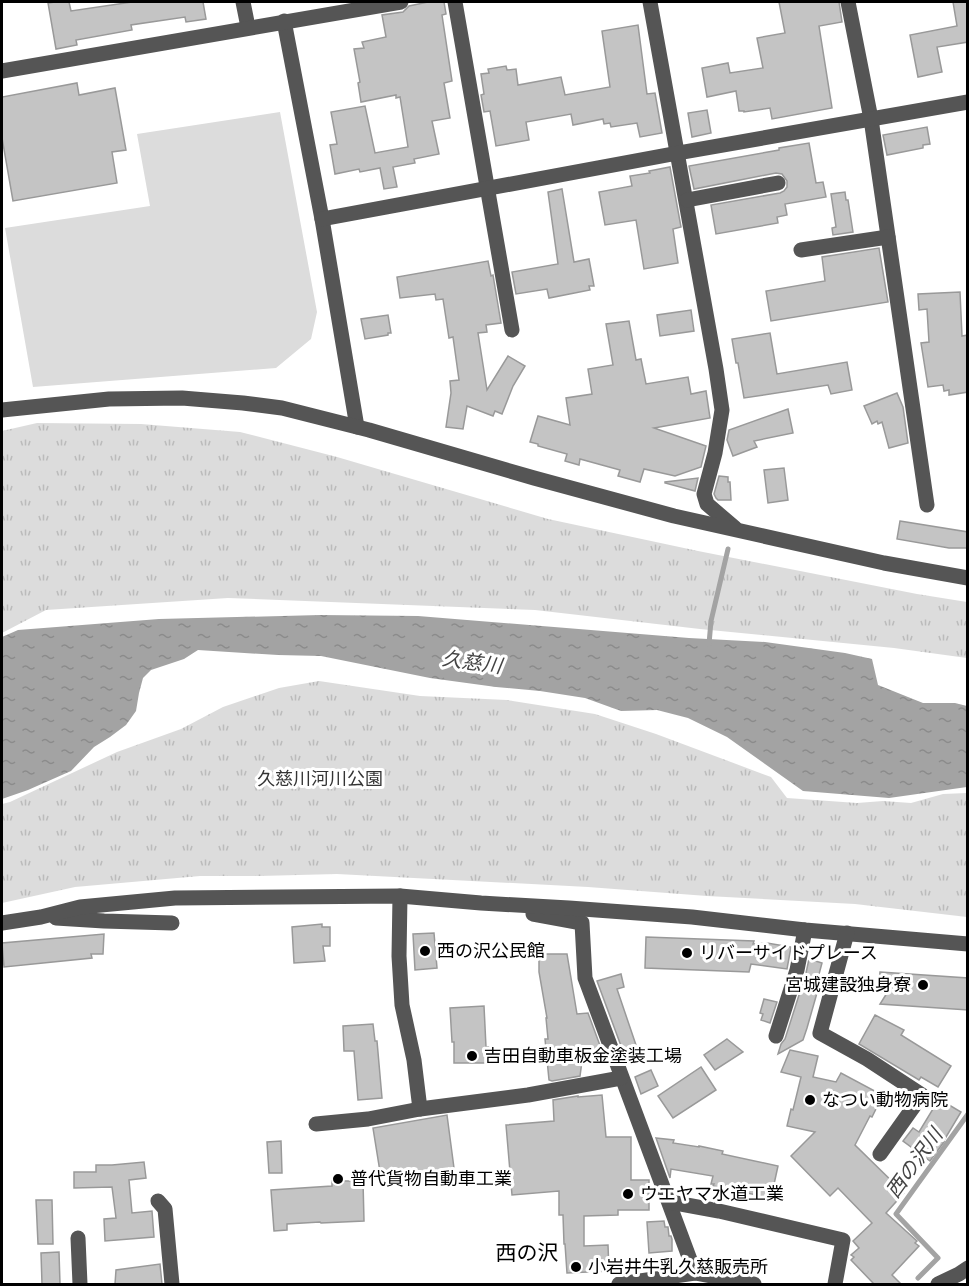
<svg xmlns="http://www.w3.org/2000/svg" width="969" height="1286" viewBox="0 0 969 1286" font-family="Rubik,'Noto Sans JP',sans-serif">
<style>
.grass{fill:url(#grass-tufts)}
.pitch{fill:#dcdcdc}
.water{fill:url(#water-ripples)}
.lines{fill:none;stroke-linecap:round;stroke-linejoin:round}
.stream{stroke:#a3a3a3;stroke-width:5}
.building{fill:#c4c4c4;stroke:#999;stroke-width:1.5}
.minor{stroke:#555;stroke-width:15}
.poi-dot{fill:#000;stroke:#fff;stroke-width:2}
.labels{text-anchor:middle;stroke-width:6;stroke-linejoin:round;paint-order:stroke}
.park-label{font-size:18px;fill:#333;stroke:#fff}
.poi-label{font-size:18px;fill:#000;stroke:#fff;text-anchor:start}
.water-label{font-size:20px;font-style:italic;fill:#444;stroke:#fff}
.quarter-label{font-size:21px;fill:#000;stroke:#fff}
</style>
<defs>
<pattern id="grass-tufts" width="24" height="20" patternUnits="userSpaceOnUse" patternTransform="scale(1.5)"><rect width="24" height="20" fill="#dcdcdc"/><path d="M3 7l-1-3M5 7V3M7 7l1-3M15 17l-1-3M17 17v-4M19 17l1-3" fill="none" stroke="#bbb"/></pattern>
<pattern id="water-ripples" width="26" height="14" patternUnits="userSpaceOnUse" patternTransform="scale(1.5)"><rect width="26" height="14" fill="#a3a3a3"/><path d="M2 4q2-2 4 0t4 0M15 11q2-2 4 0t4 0" fill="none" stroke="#8b8b8b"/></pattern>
</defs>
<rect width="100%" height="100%" fill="#fff"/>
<g class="grass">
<polygon points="37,423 141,424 240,432 337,457 548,519 698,551 917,594 967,602 967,658 894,648 700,629 535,610 228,598 46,610 2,633 2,431"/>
<polygon points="319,681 420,696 507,700 595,714 656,734 771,777 787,798 857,803 883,801 911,803 943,794 967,793 967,917 855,904 707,896 588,887 337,874 259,876 200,876 75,887 2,903 2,804 10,802 117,752 181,729 223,707 279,688"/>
</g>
<polygon class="pitch" points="280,112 317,312 311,339 276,368 33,387 5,228 150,206 137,134"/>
<polygon class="water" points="320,615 418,616 689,638 765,642 845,653 872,659 878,685 923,703 955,703 967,706 967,787 889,798 803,791 727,737 688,718 657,710 621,711 585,698 540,691 496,687 430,678 321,656 278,655 198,650 184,659 151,670 143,678 139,693 136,711 126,725 110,737 94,747 71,771 28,790 2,799 2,637 18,630 159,619"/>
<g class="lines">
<g class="stream">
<polyline points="709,644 711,621 728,549"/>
<polyline points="918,1278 938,1258 896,1214 968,1114"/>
</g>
</g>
<g class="building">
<polygon points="55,2 69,2 71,11 132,2 203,2 206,19 186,22 185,17 131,25 132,30 76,40 77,45 56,49 48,3"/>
<polygon points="428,2 444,2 446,14 442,15 452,81 444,83 450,118 432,121 439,154 414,159 415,163 393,167 397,187 384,189 380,168 360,172 359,169 335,174 330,145 337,144 331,112 365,106 375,153 408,147 400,97 396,98 396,95 361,102 358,83 360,82 354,49 364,48 362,42 386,37 382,15 403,12 409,6"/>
<polygon points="779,2 839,2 842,22 819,26 832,108 772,119 770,108 744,112 744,111 739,111 736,91 707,97 702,68 728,63 730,73 763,68 757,38 785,33"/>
<polygon points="953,2 968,2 968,42 937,47 942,72 918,77 910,35 957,26"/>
<polygon points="638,25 647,94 655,93 662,133 640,137 637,123 611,127 610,123 604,124 603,119 573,125 571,114 526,122 529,140 496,146 490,111 484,112 481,95 484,94 481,74 489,73 488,69 506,66 507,70 516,69 518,85 561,77 565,95 610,87 602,31"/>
<polygon points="77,83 79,95 115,88 126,150 112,152 117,183 13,201 2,138 2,97"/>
<polygon points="707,110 711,133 692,137 688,113"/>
<polygon points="927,127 930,144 923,145 923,148 887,155 883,135"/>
<polygon points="809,143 816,183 823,182 826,197 785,204 787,215 777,217 778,223 716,234 711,205 780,193 784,191 787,187 787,181 782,174 776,173 694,189 689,166 779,150 779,148"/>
<polygon points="670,167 681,227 673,229 678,263 644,269 636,220 605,225 599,192 632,186 630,176 650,173 649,171"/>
<polygon points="562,189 574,262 589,259 594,286 589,286 590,290 549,298 547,289 516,294 512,272 558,264 548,192"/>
<polygon points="845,192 846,200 848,200 853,232 833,235 832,228 836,227 831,194"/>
<polygon points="879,248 888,302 771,321 766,291 825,281 822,257"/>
<polygon points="488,261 491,276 493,275 501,323 486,325 487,332 478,333 487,390 508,356 525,366 513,386 502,414 495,411 493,416 467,406 463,429 446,427 451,393 450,381 459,380 453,337 449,338 443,299 436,300 435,294 400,298 397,277"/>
<polygon points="960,292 962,336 968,335 968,392 949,395 949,390 944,391 943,385 928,387 921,343 929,342 927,309 919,310 918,294"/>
<polygon points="691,310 694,331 660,336 657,315"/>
<polygon points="388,315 391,333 388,333 388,335 365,339 361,319"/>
<polygon points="629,321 636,360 641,359 646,384 688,377 691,394 706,391 710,418 654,428 706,446 701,467 675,476 644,469 640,482 618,476 620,470 580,459 579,465 565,461 567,454 538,446 538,444 530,442 538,416 570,425 566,398 592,394 588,369 613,365 606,324"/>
<polygon points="770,333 777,374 847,362 852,390 831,394 828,385 744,398 738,363 736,363 732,339"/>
<polygon points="897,393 903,407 908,443 889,448 882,422 878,424 877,421 872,424 864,406"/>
<polygon points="788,409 793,433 754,441 757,447 733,456 727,440 729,430"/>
<polygon points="784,468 788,500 768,503 764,470"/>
<polygon points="719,476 728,477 728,482 730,482 731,500 718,500 716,498 714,494"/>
<polygon points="698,478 695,491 665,483 665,482"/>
<polygon points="900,521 968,532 968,548 949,548 897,539"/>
<polygon points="322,924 322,927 330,927 330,946 323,946 325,961 294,963 292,927"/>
<polygon points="434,933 437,968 415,970 413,934"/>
<polygon points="104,934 103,954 91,954 92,958 4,967 2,943"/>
<polygon points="646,937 754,941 753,944 767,943 791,947 787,969 751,964 749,972 645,968"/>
<polygon points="543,954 567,954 577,1014 588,1013 602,1051 583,1054 580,1076 552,1081 549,1080 545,1039 548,1039 546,1018 547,1018 539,972 539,958 544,958"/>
<polygon points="809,959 822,963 814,993 817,993 807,1028 803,1040 778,1054 781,1044 785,1039 806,973"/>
<polygon points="880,972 968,978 968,1010 880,1004 887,993 878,992"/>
<polygon points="621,974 624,987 617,989 638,1051 624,1054 597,981"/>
<polygon points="764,999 777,1002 770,1023 761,1020 763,1014 760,1013"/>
<polygon points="484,1006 486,1047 490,1047 490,1063 454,1063 454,1042 452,1042 450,1008"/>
<polygon points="875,1015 904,1030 901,1035 951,1066 938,1087 921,1077 919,1080 859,1044"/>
<polygon points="373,1024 375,1041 377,1041 382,1098 358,1100 354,1051 344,1051 343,1026"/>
<polygon points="727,1039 743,1052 715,1070 704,1055"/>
<polygon points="790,1050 818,1056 813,1077 836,1082 841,1073 886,1097 880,1108 877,1107 872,1117 870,1116 855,1145 904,1193 886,1213 917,1241 915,1243 919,1246 892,1275 901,1284 874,1284 851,1260 854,1257 851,1255 859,1248 853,1241 872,1223 838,1188 830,1196 791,1156 815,1132 787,1126 791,1109 793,1110 801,1077 781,1072"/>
<polygon points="701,1067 716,1090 673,1118 658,1096"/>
<polygon points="651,1070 658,1086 641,1094 635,1077"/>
<polygon points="602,1095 606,1137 631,1137 631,1180 649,1180 649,1210 618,1210 618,1215 584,1216 584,1246 608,1245 609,1271 567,1273 565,1244 564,1244 563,1215 559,1215 559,1191 512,1195 506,1125 554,1121 553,1100 578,1096 578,1097"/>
<polygon points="939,1099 961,1112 943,1142 944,1142 930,1161 903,1141 913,1128 919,1132"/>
<polygon points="447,1115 454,1168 381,1178 373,1128"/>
<polygon points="656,1138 674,1140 673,1143 699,1147 699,1146 723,1151 722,1154 778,1166 771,1198 713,1186 714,1184 711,1184 713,1176 671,1169 670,1178"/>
<polygon points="281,1141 282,1173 269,1173 267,1142"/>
<polygon points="144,1162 146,1178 129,1180 132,1213 152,1211 154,1237 105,1241 104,1219 116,1218 112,1187 74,1188 74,1172 96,1172 96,1165 112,1165"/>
<polygon points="332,1181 363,1181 364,1221 321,1223 320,1222 287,1224 287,1230 274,1231 271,1190 332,1186"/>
<polygon points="36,1200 52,1200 53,1244 38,1244"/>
<polygon points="664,1221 665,1227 668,1227 669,1236 671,1236 672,1239 672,1251 649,1253 647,1222"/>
<polygon points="59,1252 60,1284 42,1284 41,1253"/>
<polygon points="160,1264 162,1284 115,1284 116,1270"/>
</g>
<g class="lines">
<g class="minor">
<polyline points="243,2 248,27"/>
<polyline points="455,2 512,330"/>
<polyline points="650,2 716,369 722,410 715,453 704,494 707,504 735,528"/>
<polyline points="848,2 871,119 927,505"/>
<polyline points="284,21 322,219 357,427"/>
<polyline points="2,71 401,2"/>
<polyline points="687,200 778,183"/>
<polyline points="322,219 678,153 968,102"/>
<polyline points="801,250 888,237"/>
<polyline points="2,410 109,399 182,398 243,403 282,408 369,430 534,478 674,516 884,563 968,578"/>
<polyline points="400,896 399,956 402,1005 414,1060 420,1109"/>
<polyline points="533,914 582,923 585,978 695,1273"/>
<polyline points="56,918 104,921 172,923"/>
<polyline points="2,923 41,917 80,907 175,898 400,896 481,903 569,908 692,917 805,930 968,944"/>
<polyline points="847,933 820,1033 867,1059 922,1095 880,1154"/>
<polyline points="776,1036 797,970 805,930"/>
<polyline points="316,1124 368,1119 420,1109 528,1095 621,1078"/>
<polyline points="158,1201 165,1209 172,1284"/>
<polyline points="670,1202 719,1211 843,1240 835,1284"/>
<polyline points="78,1238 80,1284"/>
<polyline points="619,1284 695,1273 754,1284"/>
<polyline points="938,1284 959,1274 968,1268"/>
</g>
</g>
<g class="poi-dot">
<circle cx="425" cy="951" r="6"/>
<circle cx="687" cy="953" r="6"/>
<circle cx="923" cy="985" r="6"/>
<circle cx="472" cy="1056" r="6"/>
<circle cx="810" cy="1100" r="6"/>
<circle cx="338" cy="1179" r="6"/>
<circle cx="628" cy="1194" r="6"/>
<circle cx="576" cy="1267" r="6"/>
</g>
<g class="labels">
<g class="park-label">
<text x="320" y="785">久慈川河川公園</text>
</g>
<g class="poi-label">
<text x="437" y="957">西の沢公民館</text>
<text x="699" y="959">リバーサイドプレース</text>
<text x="911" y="991" text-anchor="end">宮城建設独身寮</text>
<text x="484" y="1062">吉田自動車板金塗装工場</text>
<text x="822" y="1106">なつい動物病院</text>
<text x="350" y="1185">普代貨物自動車工業</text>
<text x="640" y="1200">ウエヤマ水道工業</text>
<text x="588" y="1273">小岩井牛乳久慈販売所</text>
</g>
<g class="water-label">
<text transform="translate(472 662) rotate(8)" y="7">久慈川</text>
<text transform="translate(914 1163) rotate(-54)" y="7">西の沢川</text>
</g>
<g class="quarter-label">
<text x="527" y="1260">西の沢</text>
</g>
</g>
<rect width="969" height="1286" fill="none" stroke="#000000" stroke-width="6"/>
</svg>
